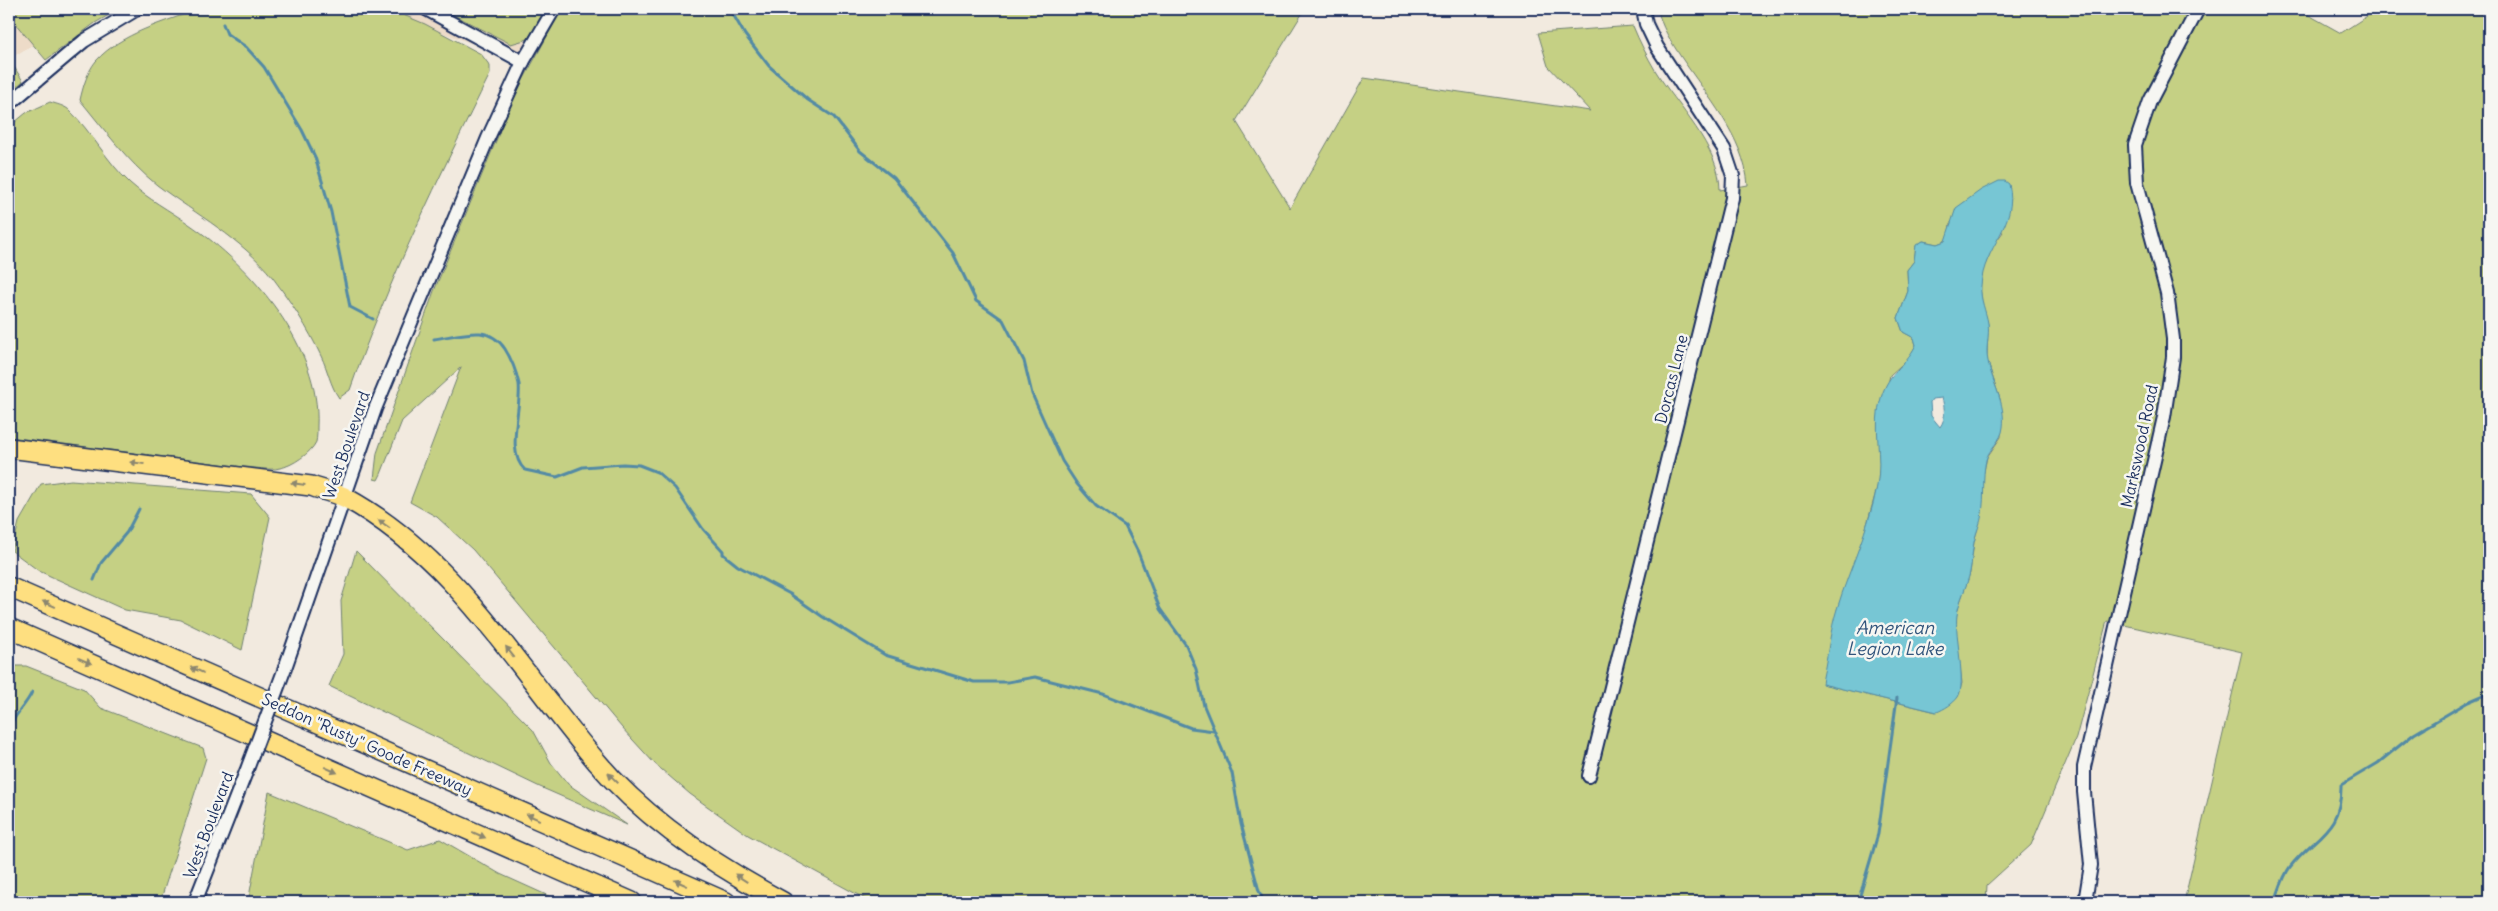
<svg xmlns="http://www.w3.org/2000/svg" width="2498" height="911" viewBox="0 0 2498 911" font-family="Delius,sans-serif">
<style>
.built{fill:#eddbc8}
.green{fill:#c5d084;stroke:#708071;fill-rule:evenodd}
.water{fill:#77c6d4;stroke:#528aa5;fill-rule:evenodd}
.lines{fill:none;stroke-linecap:round;stroke-linejoin:round}
.stream{stroke:#528aa5;stroke-width:3}
.minor-casing{stroke:#1b2f5e;stroke-width:16}
.highway-casing{stroke:#1b2f5e;stroke-width:22}
.minor{stroke:#f6f6f2;stroke-width:12}
.highway{stroke:#fedf80;stroke-width:19}
.minor-bridge-casing{stroke:#1b2f5e;stroke-width:16;stroke-linecap:butt}
.minor-bridge{stroke:#f6f6f2;stroke-width:12}
.oneway{fill:#8c876f}
.labels{text-anchor:middle;stroke-width:5;stroke-linejoin:round;paint-order:stroke}
.street-label{font-size:16px;fill:#1b2f5e;stroke:#f6f6f2}
.water-label{font-size:18px;font-style:italic;fill:#32557c;stroke:#f6f6f2}
</style>
<rect width="100%" height="100%" fill="#f2eadf"/>
<filter id="ink" filterUnits="userSpaceOnUse"><feTurbulence type="fractalNoise" baseFrequency=".02" numOctaves="2"/><feDisplacementMap in="SourceGraphic" scale="10" xChannelSelector="R" yChannelSelector="G"/><feConvolveMatrix kernelMatrix="1 2 1 2 8 2 1 2 1" color-interpolation-filters="sRGB"/></filter>
<g filter="url(#ink)">
<g class="built">
<polygon points="9,9 94,9 9,59"/>
<polygon points="378,9 554,9 523,62"/>
</g>
<g class="green">
<polygon points="9,9 119,9 95,23 46,60 9,16"/>
<path d="M199 9H389L425 24 481 54 490 66V74C439 177 388 281 350 390L339 398C330 385 328 370 321 356 308 328 291 302 273 278 241 238 197 215 157 185 127 161 104 129 80 100 83 87 87 72 96 61 121 33 165 22 199 9Z"/>
<polygon points="442,9 547,9 528,39 511,44"/>
<path d="M562 9H1305L1236 121 1290 208 1364 78 1590 111 1548 66 1538 33 1633 26C1639 41 1647 56 1655 70 1677 106 1720 147 1720 190L1748 185C1744 137 1707 96 1681 57 1672 43 1660 25 1658 9H2298L2341 33 2378 9H2489V902H2184L2242 652 2107 621 2076 738 2031 845 1987 885 1986 902H871L748 835 690 794 654 763 622 728 473 550 437 517 410 502 461 367 402 421 381 474 378 480 374 479 377 453 434 291 498 136 504 115ZM1950 223 2003 232 1994 244 1982 272 1980 288 1983 309 1988 324 1987 360 2000 399 2001 437 1987 457 1983 476 1982 512 1974 542 1970 573 1958 608 1955 624 1962 683 1959 694 1936 712 1823 684 1837 610 1863 539 1878 484 1881 453 1879 427 1890 375 1909 358 1916 345 1914 338 1903 332 1898 318 1908 291 1907 270 1914 261 1916 246 1923 241 1937 244 1945 241 1949 234Z"/>
<polygon points="9,59 23,81 9,94"/>
<path d="M50 102C56 104 66 106 70 111 92 132 106 161 130 183 148 199 169 210 189 224 252 267 321 347 317 426 317 431 317 438 316 442 311 453 292 466 280 468 269 471 254 467 243 467L9 437V127L26 113Z"/>
<polygon points="71,480 251,494 270,517 242,650 181,620 125,610 39,571 12,551 19,522 41,484"/>
<polygon points="356,551 533,730 551,763 568,784 627,825 540,787 329,686 343,654 341,601"/>
<polygon points="9,666 26,666 84,689 101,708 203,748 206,758 160,902 18,902 9,889 9,693 11,693"/>
<polygon points="269,792 408,850 440,839 500,874 562,902 248,902"/>
</g>
<path class="water" d="M1999 181H2005L2009 184C2019 225 1983 247 1981 286 1980 300 1986 311 1988 323 1990 335 1985 349 1988 361 1992 382 2006 404 2003 427 2002 441 1989 448 1986 460 1982 478 1985 495 1982 513 1981 523 1976 532 1974 542 1972 552 1972 562 1970 572 1967 587 1959 600 1957 615 1954 635 1967 683 1958 697 1953 704 1944 709 1937 712L1822 684 1823 677C1828 654 1830 631 1837 609 1850 567 1869 529 1877 486 1883 457 1872 425 1881 398 1889 371 1904 368 1916 345L1914 338 1903 332 1898 318 1908 291 1907 270 1914 261 1916 245 1923 241 1937 244 1945 241 1956 208 1981 190ZM1942 398C1945 408 1946 419 1940 427L1931 416 1930 402 1932 399Z"/>
<g class="lines">
<g class="stream">
<polyline points="730,9 745,35 769,66 808,100 834,117 860,151 894,178 953,253 976,301 1003,320 1024,361 1032,394 1062,461 1077,484 1096,506 1125,526 1138,552 1160,609 1186,645 1196,669 1204,706 1232,773 1241,824 1259,891 1264,902"/>
<polyline points="223,24 227,34 246,47 264,67 302,130 315,157 331,212 350,307 373,319"/>
<path d="M434 339C448 337 466 332 480 333 491 334 499 340 505 349 512 360 516 371 519 384 522 409 505 452 525 470L557 477 583 467 623 464 639 465 657 472 675 488 703 529 723 551V554L738 566 790 594 823 617 885 655 974 682H1008L1035 677 1103 694 1191 728 1214 731"/>
<polyline points="94,580 101,563 127,532 139,509"/>
<path d="M9 730C12 716 26 706 32 692"/>
<polyline points="1858,902 1878,834 1897,698"/>
<path d="M2275 902C2279 891 2283 876 2290 867 2315 835 2342 831 2341 785L2378 763 2414 734 2468 702 2489 693"/>
</g>
<g class="minor-casing">
<g id="minor">
<polyline points="426,9 523,62"/>
<polyline points="9,104 84,41 137,9"/>
<polyline points="285,668 375,409 488,138 523,62 554,9"/>
<polyline points="1589,776 1732,198 1733,176 1724,149 1657,47 1646,24 1643,9"/>
<polyline points="195,902 246,772"/>
<polyline points="2085,902 2091,865 2084,792 2084,767 2164,417 2173,357 2173,339 2167,293 2137,183 2135,145 2150,101 2198,9"/>
</g>
</g>
<g class="highway-casing">
<g id="highway">
<path d="M9 448 311 486C322 490 336 493 346 498 456 558 518 670 597 762 646 820 716 866 783 902"/>
<polyline points="9,587 726,902"/>
<polyline points="9,628 632,902"/>
</g>
</g>
<use href="#minor" class="minor"/>
<use href="#highway" class="highway"/>
<g class="minor-bridge-casing">
<polyline id="minor-bridge" points="246,772 285,668"/>
</g>
<use href="#minor-bridge" class="minor-bridge"/>
</g>
<defs><path id="oneway-solid" d="M-6-.8H1V-3.2L6.5 0L1 3.2V.8H-6Z" transform="scale(1.25)"/></defs>
<g class="oneway">
<use href="#oneway-solid" transform="translate(137 463) rotate(-173)"/>
<use href="#oneway-solid" transform="translate(298 484) rotate(-172)"/>
<use href="#oneway-solid" transform="translate(384 524) rotate(-144)"/>
<use href="#oneway-solid" transform="translate(49 604) rotate(-156)"/>
<use href="#oneway-solid" transform="translate(510 652) rotate(-128)"/>
<use href="#oneway-solid" transform="translate(85 661) rotate(24)"/>
<use href="#oneway-solid" transform="translate(197 670) rotate(-156)"/>
<use href="#oneway-solid" transform="translate(331 770) rotate(24)"/>
<use href="#oneway-solid" transform="translate(613 778) rotate(-135)"/>
<use href="#oneway-solid" transform="translate(533 817) rotate(-156)"/>
<use href="#oneway-solid" transform="translate(479 835) rotate(24)"/>
<use href="#oneway-solid" transform="translate(741 878) rotate(-147)"/>
<use href="#oneway-solid" transform="translate(681 883) rotate(-156)"/>
</g>
</g>
<g class="labels">
<g class="street-label">
<text transform="translate(1671 379) rotate(-76)" y="6">Dorcas Lane</text>
<text transform="translate(346 445) rotate(-71)" y="6">West Boulevard</text>
<text transform="translate(2139 446) rotate(-78)" y="6">Markswood Road</text>
<text transform="translate(367 744) rotate(24)" y="6">Seddon "Rusty" Goode Freeway</text>
<text transform="translate(208 825) rotate(-69)" y="6">West Boulevard</text>
</g>
<g class="water-label">
<text x="1895" y="634">American<tspan x="1895" dy="21">Legion Lake</tspan></text>
</g>
</g>
<rect width="2498" height="911" fill="none" stroke="#f6f6f2" stroke-width="30"/>
<rect x="15" y="15" width="2468" height="881" fill="none" stroke="#1b2f5e" stroke-width="2" filter="url(#ink)"/>
</svg>
